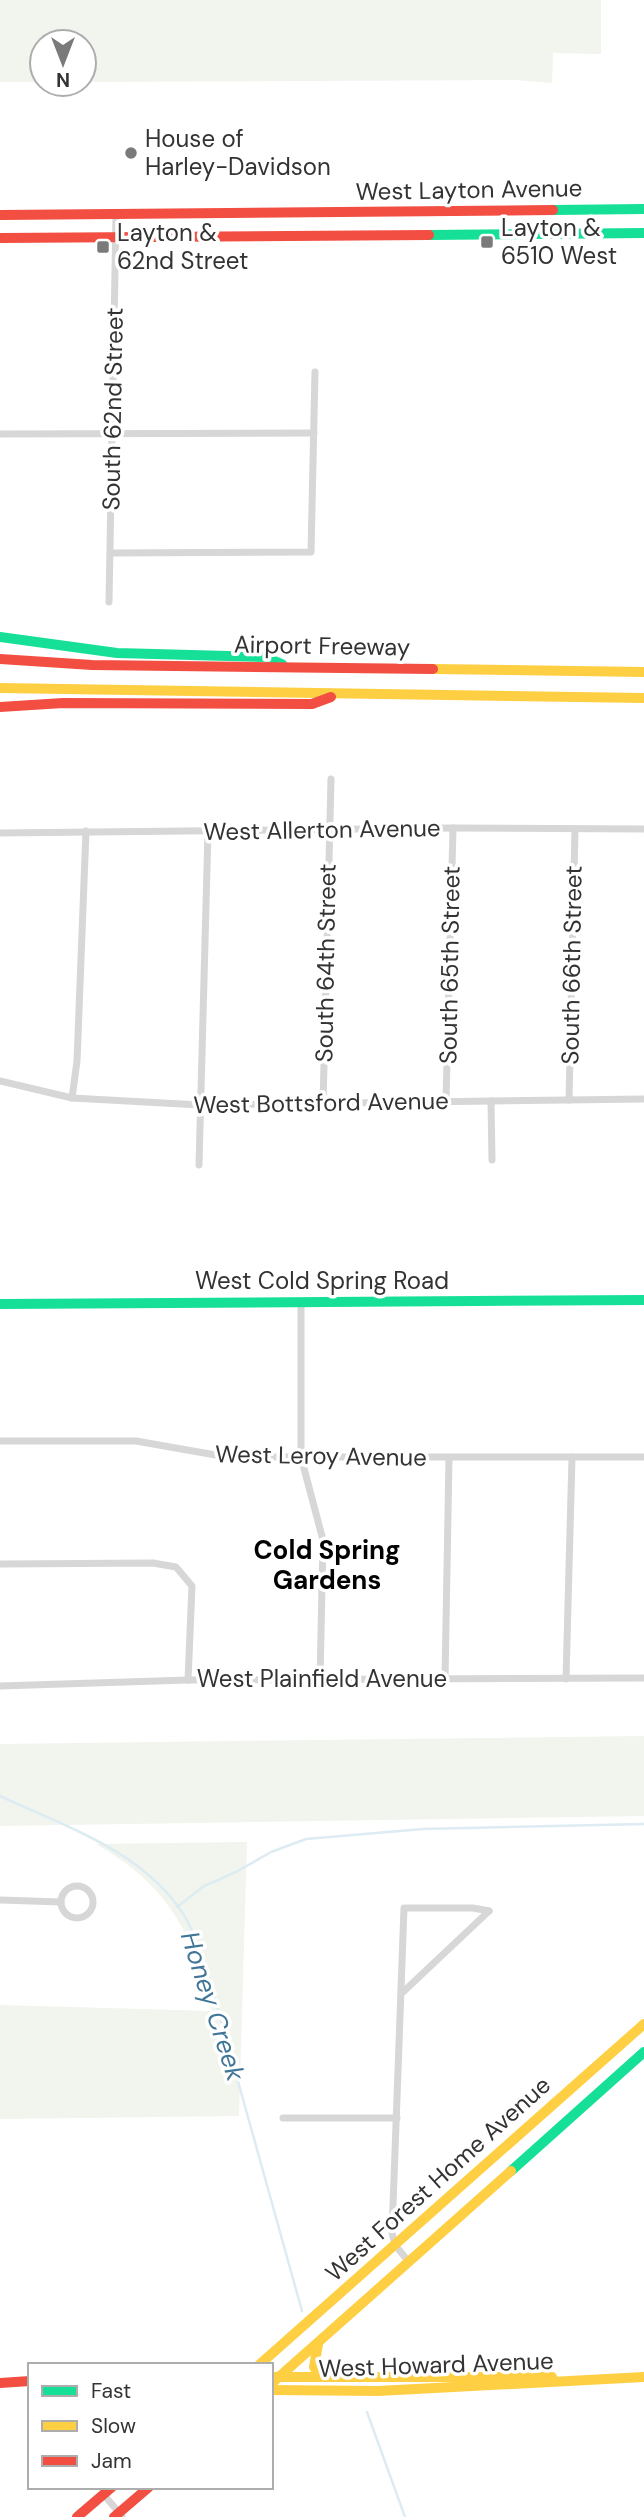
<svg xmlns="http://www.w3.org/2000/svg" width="644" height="2517" viewBox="0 0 644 2517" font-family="'DM Sans',sans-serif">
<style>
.green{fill:#f1f5ed}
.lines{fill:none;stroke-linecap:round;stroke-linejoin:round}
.stream{stroke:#ddebf3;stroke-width:2.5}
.street{stroke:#d7d7d7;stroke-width:7}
.fast{stroke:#16e098;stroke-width:10}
.slow{stroke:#ffcf43;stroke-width:10}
.jam{stroke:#f24e42;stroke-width:10}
.poi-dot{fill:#7a7a7a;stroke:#fff;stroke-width:2.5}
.labels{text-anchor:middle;stroke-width:7;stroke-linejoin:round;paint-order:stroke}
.poi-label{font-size:24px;fill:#333;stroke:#fff;text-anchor:start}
.street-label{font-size:24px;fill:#333;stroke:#fff}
.neighbourhood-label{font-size:26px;font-weight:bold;fill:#000;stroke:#fff}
.water-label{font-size:26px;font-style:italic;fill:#3f7597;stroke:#fff}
</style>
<rect width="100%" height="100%" fill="#fff"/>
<g class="green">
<polygon points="0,0 601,0 601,54 553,53 552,83 514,80 84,82 84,42 42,42 42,82 0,82"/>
<polygon points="644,1736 644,1816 0,1826 0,1744"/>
<path d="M247 1842 239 2116 0 2119V2005L212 2011C191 1931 170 1887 96 1844Z"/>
</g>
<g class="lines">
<g class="stream">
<path d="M0 1796C66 1827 143 1851 184 1915 194 1932 200 1951 207 1970L302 2311"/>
<polyline points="177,1907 204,1886 236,1872 271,1852 306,1839 423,1829 644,1824"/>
<polyline points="367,2412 405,2517"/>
</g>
<g class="street">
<polyline points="0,434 314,433"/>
<polyline points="111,553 311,552 315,372"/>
<polyline points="109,602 116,216"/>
<polyline points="0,833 453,828 644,829"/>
<polyline points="0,1081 72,1098 200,1105 644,1099"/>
<polyline points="72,1098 77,1061 86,831"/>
<polyline points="569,1100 575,829"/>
<polyline points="446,1101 453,828"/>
<polyline points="491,1101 492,1160"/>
<polyline points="323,1104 331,779"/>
<polyline points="199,1165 208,831"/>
<polyline points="301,1302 301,1457 323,1540 320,1680"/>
<polyline points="0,1441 136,1441 227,1457 644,1457"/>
<polyline points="0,1564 153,1563 176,1567 192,1586 188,1680"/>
<polyline points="445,1679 449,1458"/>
<polyline points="566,1679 572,1457"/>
<polyline points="0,1686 188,1680 644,1678"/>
<circle cx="77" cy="1902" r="16"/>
<polyline points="0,1900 61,1902"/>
<polyline points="402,1993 489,1911"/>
<polyline points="283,2118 397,2118"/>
<polyline points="409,2262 395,2245 392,2233 404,1908 473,1908 489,1911"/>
<polyline points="104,2495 122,2516"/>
</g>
<g class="fast">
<polyline points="553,210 644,209"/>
<polyline points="429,235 644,233"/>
<polyline points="0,637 117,653 265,657 282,664"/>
<polyline points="0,1304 644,1300"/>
<polyline points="511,2171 644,2052"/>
</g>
<g class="slow">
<polyline points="433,669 644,672"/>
<polyline points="0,688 644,698"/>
<polyline points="318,2344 314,2367 317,2371 327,2374"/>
<polyline points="259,2365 644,2024"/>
<polyline points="271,2377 552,2377"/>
<polyline points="271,2384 511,2171"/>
<polyline points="271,2390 378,2391 644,2377"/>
</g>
<g class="jam">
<polyline points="0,215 553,210"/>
<polyline points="0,238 429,235"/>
<polyline points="0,659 92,665 433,669"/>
<polyline points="0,707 63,703 312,704 331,697"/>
<polyline points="0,2383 30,2381"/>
<polyline points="77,2517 112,2487"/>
<polyline points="114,2517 149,2487"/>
</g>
</g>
<g class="poi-dot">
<circle cx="131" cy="153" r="7"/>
<rect x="480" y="235" width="14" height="14" rx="3.5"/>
<rect x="96" y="240" width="14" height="14" rx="3.5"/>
</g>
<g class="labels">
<g class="poi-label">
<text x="145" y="147">House of<tspan x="145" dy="28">Harley-Davidson</tspan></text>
<text x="501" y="236">Layton &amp;<tspan x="501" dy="28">6510 West</tspan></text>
<text x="117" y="241">Layton &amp;<tspan x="117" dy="28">62nd Street</tspan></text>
</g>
<g class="street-label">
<text transform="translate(469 190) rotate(-1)" y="8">West Layton Avenue</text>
<text transform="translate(113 409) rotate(-89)" y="8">South 62nd Street</text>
<text transform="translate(322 646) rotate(1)" y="8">Airport Freeway</text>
<text transform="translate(322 830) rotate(-1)" y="8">West Allerton Avenue</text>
<text transform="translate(326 963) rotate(-89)" y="8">South 64th Street</text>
<text transform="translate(450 965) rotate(-89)" y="8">South 65th Street</text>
<text transform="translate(572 965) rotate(-89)" y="8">South 66th Street</text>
<text transform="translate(321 1103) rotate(-1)" y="8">West Bottsford Avenue</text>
<text x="322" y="1289">West Cold Spring Road</text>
<text transform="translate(321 1456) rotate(1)" y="8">West Leroy Avenue</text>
<text x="322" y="1687">West Plainfield Avenue</text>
<text transform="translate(438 2179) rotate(-42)" y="8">West Forest Home Avenue</text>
<text transform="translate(436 2365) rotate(-2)" y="8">West Howard Avenue</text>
</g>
<g class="neighbourhood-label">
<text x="327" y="1559">Cold Spring<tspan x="327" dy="30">Gardens</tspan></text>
</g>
<g class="water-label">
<text transform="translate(213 2006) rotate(72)" y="9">Honey Creek</text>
</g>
</g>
<rect x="28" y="2363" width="245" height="126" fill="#ffffff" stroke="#adadad" stroke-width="2"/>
<rect x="42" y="2386" width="35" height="10" fill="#16e098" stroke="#adadad" stroke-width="2"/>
<text x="91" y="2398" font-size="21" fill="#333333">Fast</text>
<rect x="42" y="2421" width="35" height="10" fill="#ffcf43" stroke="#adadad" stroke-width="2"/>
<text x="91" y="2433" font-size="21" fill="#333333">Slow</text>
<rect x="42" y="2456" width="35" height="10" fill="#f24e42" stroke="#adadad" stroke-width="2"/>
<text x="91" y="2468" font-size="21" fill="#333333">Jam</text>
<g transform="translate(63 63) rotate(180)"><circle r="33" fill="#ffffff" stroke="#adadad" stroke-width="2"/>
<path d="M0-5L12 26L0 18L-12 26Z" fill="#7a7a7a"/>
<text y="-10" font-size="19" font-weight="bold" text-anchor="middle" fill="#333333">N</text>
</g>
</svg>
